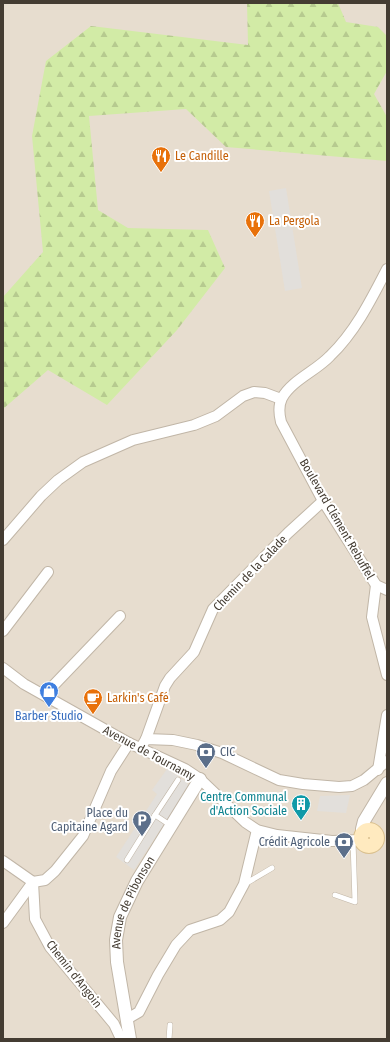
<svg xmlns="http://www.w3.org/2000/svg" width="390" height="1042" viewBox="0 0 390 1042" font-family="'Fira Sans Condensed',sans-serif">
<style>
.residential{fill:#e7ddcf}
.forest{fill:url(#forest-firs)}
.parking{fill:#e2dfdb}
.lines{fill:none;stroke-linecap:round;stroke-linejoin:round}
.service-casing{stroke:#c1b6a7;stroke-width:6}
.minor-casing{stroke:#c1b6a7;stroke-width:12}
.tertiary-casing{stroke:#c1b6a7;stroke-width:14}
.secondary-casing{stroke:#dac08f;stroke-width:16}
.service{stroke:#fff;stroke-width:5}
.minor{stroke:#fff;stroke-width:10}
.tertiary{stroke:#fff;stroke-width:12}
.secondary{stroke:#ffeabf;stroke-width:14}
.labels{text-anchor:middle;stroke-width:4;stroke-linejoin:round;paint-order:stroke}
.food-label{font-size:12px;fill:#c56008;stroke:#fff;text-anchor:start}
.street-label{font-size:12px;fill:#443c32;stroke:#fff}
.shop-label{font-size:12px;fill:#366cbe;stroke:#fff}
.service-label{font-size:12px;fill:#4e5e75;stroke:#fff;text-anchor:end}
.culture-label{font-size:12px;fill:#0d838f;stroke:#fff;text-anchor:end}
</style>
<defs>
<pattern id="forest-firs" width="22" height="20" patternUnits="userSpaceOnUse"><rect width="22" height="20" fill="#d2eba6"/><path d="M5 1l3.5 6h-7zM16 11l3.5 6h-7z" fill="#b6ca8f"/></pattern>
</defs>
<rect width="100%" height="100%" fill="#f3ece2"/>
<rect class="residential" x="3" y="3" width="384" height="1036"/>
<polygon class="forest" points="247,3 338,3 346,22 378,27 387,36 387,71 374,94 387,117 387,161 226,147 186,109 89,116 98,210 128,228 208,230 225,268 177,330 107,405 48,370 3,409 3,297 43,252 32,136 46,61 91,26 248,45"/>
<g class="parking">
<polygon points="286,188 302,288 285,291 269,191"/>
<polygon points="167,769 185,781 189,786 134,870 116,857 157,794 152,790"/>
<polygon points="350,795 346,813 317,811 320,796"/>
</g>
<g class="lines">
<g class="service-casing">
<g id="service">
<polyline points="155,815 178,780"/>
<polyline points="127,860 155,815 170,825"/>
<polyline points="245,884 272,868"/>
<polyline points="335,895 355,902 353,841"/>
<polyline points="169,1039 170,1025"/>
</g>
</g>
<g class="minor-casing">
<g id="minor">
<path d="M387 269C371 300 355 332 330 356 316 371 292 380 282 398 278 406 279 414 281 422L323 501 376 585 387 590"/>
<polyline points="3,540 41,496 58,480 83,462 133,440 194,425 216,416 243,396 254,392 265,393 281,399"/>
<polyline points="376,585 372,617 387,675"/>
<polyline points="3,631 48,572"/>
<polyline points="3,668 24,684 129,743 185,769 200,779 245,822 257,830 277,835 332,841 361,840"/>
<polyline points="46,696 51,688 120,616"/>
<polyline points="146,739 165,686 170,678 194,652 213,609 288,533 323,501"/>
<polyline points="143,744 146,739 173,740 197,745 222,753 279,780 303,784 339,787 352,786 364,780 387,761"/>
<polyline points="378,770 387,715"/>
<polyline points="3,861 33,882 35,919 50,947 114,1024 121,1039"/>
<polyline points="3,923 33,882 45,880 55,871 83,836 111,771 129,743"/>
<polyline points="127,1019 139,1012 158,975 176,945 190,930 220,920 229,912 244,884 257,830"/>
</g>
</g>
<g class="tertiary-casing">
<g id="tertiary">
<polyline points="363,833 362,829 364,821 387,783"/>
<path id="s1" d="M130 1039 117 962 116 940 120 917 137 881 200 779"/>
</g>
</g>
<g class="secondary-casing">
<circle id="secondary" cx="369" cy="838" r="8"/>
</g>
<use href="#service" class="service"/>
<use href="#minor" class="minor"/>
<use href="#tertiary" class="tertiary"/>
<use href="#secondary" class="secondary"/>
</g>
<defs>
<g id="restaurant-pin" transform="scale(1)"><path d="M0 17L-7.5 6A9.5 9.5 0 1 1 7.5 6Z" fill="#e8710a" stroke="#fff"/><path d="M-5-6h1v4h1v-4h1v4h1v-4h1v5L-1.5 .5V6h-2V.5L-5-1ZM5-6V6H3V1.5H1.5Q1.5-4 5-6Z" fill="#fff"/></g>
<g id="shop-pin" transform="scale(1)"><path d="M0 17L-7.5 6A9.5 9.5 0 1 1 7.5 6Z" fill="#3f7fe0" stroke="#fff"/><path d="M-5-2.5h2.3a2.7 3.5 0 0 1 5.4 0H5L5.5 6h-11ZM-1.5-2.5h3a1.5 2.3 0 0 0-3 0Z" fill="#fff"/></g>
<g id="cafe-pin" transform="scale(1)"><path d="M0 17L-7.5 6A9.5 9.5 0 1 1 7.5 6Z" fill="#e8710a" stroke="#fff"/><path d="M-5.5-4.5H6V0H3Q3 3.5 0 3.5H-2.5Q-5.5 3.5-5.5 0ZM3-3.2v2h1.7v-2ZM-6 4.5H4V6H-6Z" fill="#fff"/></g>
<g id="bank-pin" transform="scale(1)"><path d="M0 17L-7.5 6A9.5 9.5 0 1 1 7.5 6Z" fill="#5c6f8a" stroke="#fff"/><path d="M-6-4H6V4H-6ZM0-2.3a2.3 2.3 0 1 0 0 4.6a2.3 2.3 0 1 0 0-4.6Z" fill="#fff"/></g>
<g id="building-pin" transform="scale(1)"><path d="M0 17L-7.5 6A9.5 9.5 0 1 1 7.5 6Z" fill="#0f9aa8" stroke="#fff"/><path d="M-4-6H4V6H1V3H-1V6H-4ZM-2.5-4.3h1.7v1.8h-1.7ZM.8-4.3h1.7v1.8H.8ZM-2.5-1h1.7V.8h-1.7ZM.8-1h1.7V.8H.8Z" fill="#fff"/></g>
<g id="parking-pin" transform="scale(1)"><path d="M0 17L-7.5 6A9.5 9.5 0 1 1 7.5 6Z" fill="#5c6f8a" stroke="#fff"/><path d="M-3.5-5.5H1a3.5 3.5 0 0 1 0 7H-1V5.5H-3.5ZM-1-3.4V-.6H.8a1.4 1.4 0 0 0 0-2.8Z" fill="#fff"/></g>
</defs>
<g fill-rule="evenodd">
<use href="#restaurant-pin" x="161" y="156"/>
<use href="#restaurant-pin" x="255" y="221"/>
<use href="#shop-pin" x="49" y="691"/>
<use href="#cafe-pin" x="93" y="698"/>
<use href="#bank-pin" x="206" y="752"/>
<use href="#building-pin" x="301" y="804"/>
<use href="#parking-pin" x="142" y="820"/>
<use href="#bank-pin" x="344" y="842"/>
</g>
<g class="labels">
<g class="food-label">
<text x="175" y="160">Le Candille</text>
<text x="269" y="225">La Pergola</text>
<text x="107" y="702">Larkin's Café</text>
</g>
<g class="street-label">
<text transform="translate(337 519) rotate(60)" y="4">Boulevard Clément Rebuffel</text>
<text transform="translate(250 573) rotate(-46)" y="4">Chemin de la Calade</text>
<text transform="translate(149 753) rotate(28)" y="4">Avenue de Tournamy</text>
<text dy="4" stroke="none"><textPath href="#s1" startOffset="141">Avenue de Pibonson</textPath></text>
<text transform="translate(74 974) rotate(52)" y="4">Chemin d'Angoin</text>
</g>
<g class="shop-label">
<text x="49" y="720">Barber Studio</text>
</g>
<g class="service-label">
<text x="220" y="756" text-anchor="start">CIC</text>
<text x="128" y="817">Place du<tspan x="128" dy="14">Capitaine Agard</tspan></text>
<text x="330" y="846">Crédit Agricole</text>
</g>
<g class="culture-label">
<text x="287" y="801">Centre Communal<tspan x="287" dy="14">d'Action Sociale</tspan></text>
</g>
</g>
<rect width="390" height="1042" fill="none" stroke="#443c32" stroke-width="8"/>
</svg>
